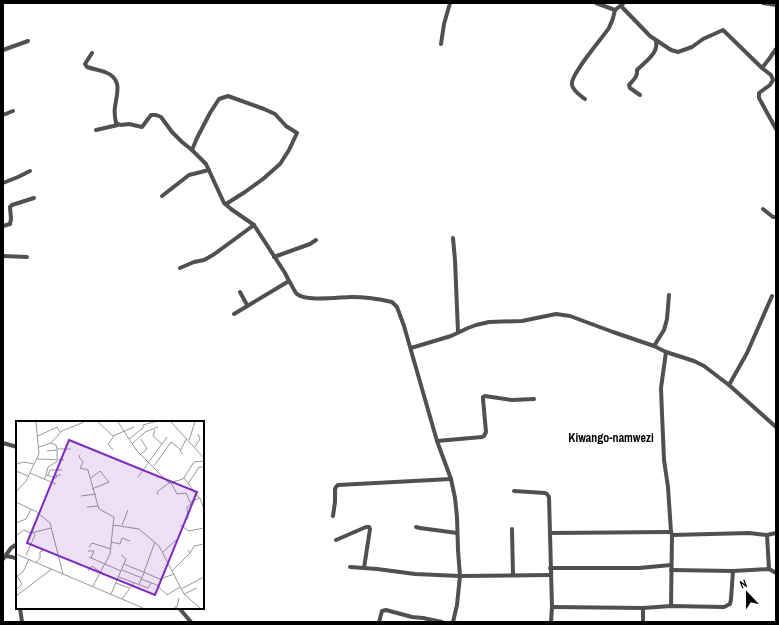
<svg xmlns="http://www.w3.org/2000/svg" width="779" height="625" viewBox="0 0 779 625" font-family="'Archivo Narrow',sans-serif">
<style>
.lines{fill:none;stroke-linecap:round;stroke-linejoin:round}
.minor{stroke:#505050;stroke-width:4}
.labels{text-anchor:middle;stroke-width:3.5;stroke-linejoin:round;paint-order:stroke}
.quarter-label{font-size:12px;font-weight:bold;fill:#000;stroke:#fff}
.inset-road{fill:none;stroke:#999;stroke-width:1}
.view{fill:#7b2cbf;fill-opacity:0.15;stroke:#7b2cbf;stroke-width:2}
.inset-edge{fill:none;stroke:#000;stroke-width:2}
</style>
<rect width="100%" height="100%" fill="#fff"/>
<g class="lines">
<g class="minor">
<polyline points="596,3 615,10 624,3"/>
<polyline points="763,3 776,5"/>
<polyline points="621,6 650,36 671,50 678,52 692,47 703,39 723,30 762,68 771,75 773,80 770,85 759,93 759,98 776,129"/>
<polyline points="441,44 444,24 450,3"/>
<polyline points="3,50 28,41"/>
<path d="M92 53 85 64 87 67C93 69 99 70 105 72 123 79 117 93 115 107 114 112 115 118 116 123L121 125 129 124 142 127 151 115H156L161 117 172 132 182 142 192 150 206 164 224 203 231 209 254 225 285 273 289 281"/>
<polyline points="762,68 769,59 776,49"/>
<path d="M640 95 630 88 629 85C633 80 638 77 637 70 645 62 659 53 656 41"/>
<path d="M585 99C581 96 573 91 572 85 569 76 603 37 609 28 612 22 614 16 615 10"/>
<polyline points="3,115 13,111"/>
<polyline points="96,130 118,125"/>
<polyline points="192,150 197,138 210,113 219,99 228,96 264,109 275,114 286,126 297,133 289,150 280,164 263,179 245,192 226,204"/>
<polyline points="3,183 18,177 30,171"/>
<polyline points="162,196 189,175 209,170"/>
<polyline points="763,209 773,217 776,217"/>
<polyline points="3,226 10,224 11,219 10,207 12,205 34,198"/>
<polyline points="453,238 455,260 458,332"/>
<polyline points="3,256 27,257"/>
<polyline points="274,257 310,244 316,240"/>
<polyline points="180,268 194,262 204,260 213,255 254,225"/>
<polyline points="240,292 247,305"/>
<path d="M234 314 289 281C292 285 294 291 297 294 306 302 340 297 352 297 366 297 379 299 392 302L397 307 404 326 437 441 451 479 455 498 457 517 458 550 460 576 457 605 453 622"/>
<polyline points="654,346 664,330 667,319 669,295"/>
<polyline points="411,348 451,336 468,328 476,325 489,322 522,321 556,314 570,316 613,332 654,346 666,352 694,361 704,366 729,385 776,427"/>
<polyline points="666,352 661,388 662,414 664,460 668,487 671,532"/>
<polyline points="729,385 747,353 772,296"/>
<polyline points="437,441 482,437 484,436 486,432 483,399 483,397 485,396 512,400 534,399"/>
<polyline points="3,443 17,447"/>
<polyline points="514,491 545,493 547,494 549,497 552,607 551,622"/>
<polyline points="333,516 335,502 335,489 336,487 338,485 451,479"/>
<polyline points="416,527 420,528 457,533"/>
<polyline points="512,529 513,575"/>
<polyline points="550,533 669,532 671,532 672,535 749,533 767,535 776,533"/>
<polyline points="767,535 769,569"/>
<polyline points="336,540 366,527 369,527 370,529 364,568"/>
<polyline points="5,556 12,557 17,559"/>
<polyline points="3,559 11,548 17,544"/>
<polyline points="350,567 377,569 415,574 460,576 550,575"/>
<polyline points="550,568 639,568 671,565"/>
<polyline points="671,570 733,571 769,569 776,573"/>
<polyline points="671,606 672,535"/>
<polyline points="552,607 643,608 671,606 724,607 730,604 731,599 733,571"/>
<polyline points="20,608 22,622"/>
<polyline points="179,608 191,622"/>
<polyline points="379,622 382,611 386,610 412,617 423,618 442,622"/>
<polyline points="643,622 643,608"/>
</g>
</g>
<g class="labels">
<g class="quarter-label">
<text x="611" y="442">Kiwango-namwezi</text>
</g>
</g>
<g transform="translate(16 421)">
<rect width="188" height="188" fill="#fff"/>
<path class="inset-road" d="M82 1 97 15 118 6M102 1 121 30 153 62 167 58 178 41 188 40M155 1 188 37M139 9 137 15 146 23M22 15 41 6 44 11M113 18 127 7V4L138 1M173 19 179 1M35 22 46 10 68 1M116 23 129 11 142 6M23 26 35 22 40 24 41 28H55M179 26 184 18 182 13M97 29 92 23 98 15M31 30 41 29V38M125 33 131 28 125 18M167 33 164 30 171 17M64 34 63 36 67 41 64 47 72 49 82 85M21 38 48 39M0 43 8 41 18 43M138 45 155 21 165 29M0 50 12 55M14 52 40 63M30 54 32 46 42 40M32 54 34 49H46M122 56 151 16M75 57 84 50 93 61 76 68M168 57 183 77M28 58 30 54 40 57 41 54H45M155 62 161 73 170 72 175 83 171 86 172 98M172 63 183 46H188M0 71 10 60 23 33 20 1M142 74 141 71 153 62M65 75 80 73M0 81 21 91 34 102 47 153M174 81 184 77 188 88M71 86 82 85 83 88 98 96 94 133 77 165M0 102 10 98 15 88M97 104 123 108 143 125 168 173 184 187M106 104 112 89M164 104 173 110 188 107M0 115 8 109 15 112 35 107M95 121 104 123 106 117 114 120M73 126 76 122 95 128M72 130H78L75 137M147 131 160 119M174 132 178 125 188 123M0 133 127 187M10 134 19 114 17 111M73 136 105 150M20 141 24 137V131L29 129M108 143 144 158 158 153M106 149 126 157M72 150 76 145 86 152M156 150 174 132 172 129M128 151 139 121M0 153 6 163 0 169M1 155 7 151 13 138M103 156 132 167 135 162M125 158 141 164 151 174 164 166M100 162 113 167M123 163 128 152M165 168 188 156M95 173 110 138 105 134M168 173 181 167M0 175 36 148M106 178 118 162M158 186H161L163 177"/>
<path class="view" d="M53 19 181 71 139 174 11 122Z"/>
<rect width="188" height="188" class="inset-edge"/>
</g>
<rect width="779" height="625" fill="none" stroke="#000000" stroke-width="8"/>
<g transform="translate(747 593) rotate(338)" stroke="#ffffff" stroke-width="3" paint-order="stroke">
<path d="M0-3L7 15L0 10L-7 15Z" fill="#000000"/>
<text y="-6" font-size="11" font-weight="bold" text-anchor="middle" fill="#000000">N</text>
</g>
</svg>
